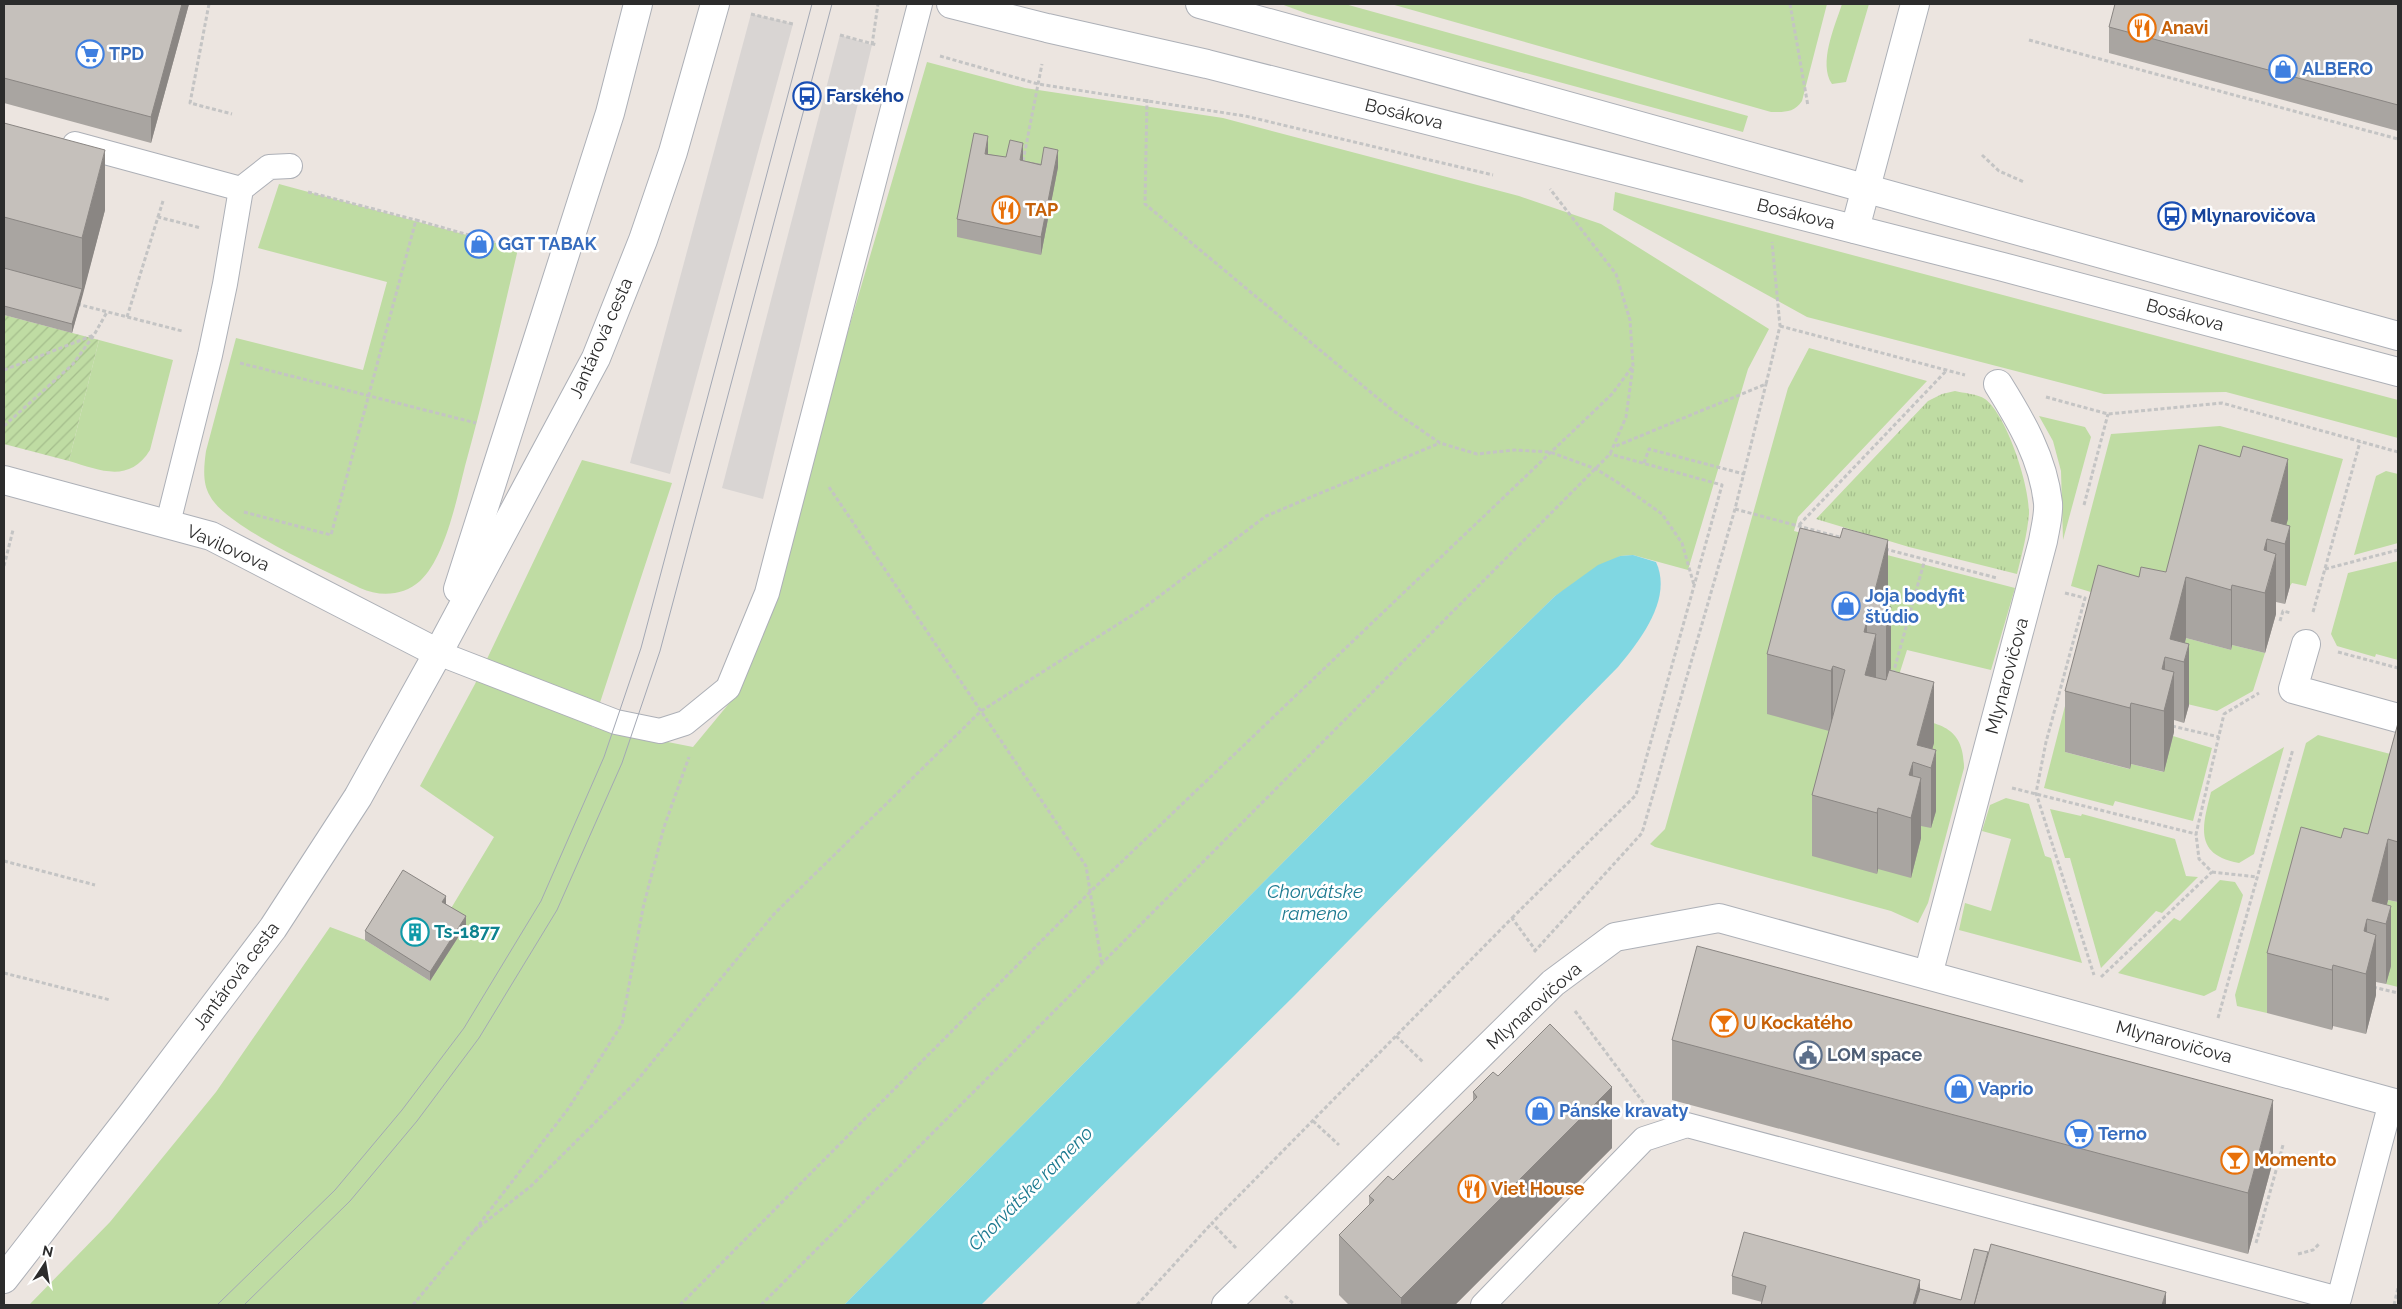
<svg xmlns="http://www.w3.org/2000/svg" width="2402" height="1309" viewBox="0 0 2402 1309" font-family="Raleway,sans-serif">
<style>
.grass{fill:#bfdca3}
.park{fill:url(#park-tufts)}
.garden{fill:url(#garden-furrows)}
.plaza{fill:#d9d5d3}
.water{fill:#80d7e2}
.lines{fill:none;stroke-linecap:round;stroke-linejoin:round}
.lane-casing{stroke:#adb0b7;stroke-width:26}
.street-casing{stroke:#adb0b7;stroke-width:30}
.secondary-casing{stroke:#adb0b7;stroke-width:30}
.path{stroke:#c4c4c4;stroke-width:3;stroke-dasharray:4 2.5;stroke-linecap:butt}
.lane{stroke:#fff;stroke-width:24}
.street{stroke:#fff;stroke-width:28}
.secondary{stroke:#fff;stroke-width:28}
.tram{stroke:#a3a8b4;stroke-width:1}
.wall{fill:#a9a5a1}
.shaded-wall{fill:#8a8683}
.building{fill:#c5c0bb;stroke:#8a8683}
.labels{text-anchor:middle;stroke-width:5;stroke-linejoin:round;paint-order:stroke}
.food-label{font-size:18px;font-weight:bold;fill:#c56008;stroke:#fff;text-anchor:start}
.shop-label{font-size:18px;font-weight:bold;fill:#366cbe;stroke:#fff;text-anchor:start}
.transit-label{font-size:18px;font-weight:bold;fill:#164399;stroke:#fff;text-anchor:start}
.street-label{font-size:18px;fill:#2c2c2c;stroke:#fff}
.culture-label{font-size:18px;font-weight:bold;fill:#0d838f;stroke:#fff;text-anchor:start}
.service-label{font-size:18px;font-weight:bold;fill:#4e5e75;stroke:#fff;text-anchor:start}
.water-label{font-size:19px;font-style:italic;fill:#1d7a90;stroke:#fff}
</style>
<defs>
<pattern id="park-tufts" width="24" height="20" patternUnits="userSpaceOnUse" patternTransform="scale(1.25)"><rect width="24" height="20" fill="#bfdca3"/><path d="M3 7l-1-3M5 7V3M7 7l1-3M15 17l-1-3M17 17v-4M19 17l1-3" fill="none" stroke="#a4bd8c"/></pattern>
<pattern id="garden-furrows" width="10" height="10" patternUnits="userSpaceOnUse" patternTransform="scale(1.25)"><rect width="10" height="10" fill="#bfdca3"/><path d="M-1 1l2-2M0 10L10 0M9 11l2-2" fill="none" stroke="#a4bd8c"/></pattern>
</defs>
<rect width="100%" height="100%" fill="#ece5e0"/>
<g class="grass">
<polygon points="1281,4 1345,4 1748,116 1743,132 1308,14"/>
<path d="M1391 4H1827L1802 101C1794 113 1784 112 1771 112Z"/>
<path d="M1842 4H1869L1846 82 1832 84C1818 63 1835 26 1842 4Z"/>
<polygon points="927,62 1025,88 1223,118 1519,196 1601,224 1769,329 1748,369 1688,570 1633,555 1620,556 1555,596 1337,808 844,1305 29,1305 110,1222 216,1092 330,927 365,940 430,981 450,910 494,837 420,786 475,684 582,460 672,483 592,727 693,747 736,695 778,594 846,338"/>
<path d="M279 184 518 249C501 321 485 394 465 466 457 498 445 558 420 581 403 596 380 597 360 588 326 571 226 527 210 496 202 483 204 466 206 451L236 338 363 370 387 282 258 248Z"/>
<polygon points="1615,192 2398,400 2398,438 2226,392 2104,394 1807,317 1613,210"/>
<path d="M99 340 173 360 150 450C129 484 100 470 69 461Z"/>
<path d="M1809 348 1927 381 1798 517 1794 531 2015 588 1991 670 1907 650 1892 697 1900 715C1936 724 1964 723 1964 768L1928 903 1918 923 1891 911 1655 847 1650 844 1665 829 1788 388Z"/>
<polygon points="2039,416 2085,427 2091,437 2063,540 2061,471 2053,441"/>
<polygon points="2220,426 2343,459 2306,586 2292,583 2290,586 2271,582 2166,632 2065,752 2129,769 2131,764 2163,772 2173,736 2212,748 2193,821 2115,801 2113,806 2044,788 2094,593 2071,586 2111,434"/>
<polygon points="2386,471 2398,474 2398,543 2354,555 2376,476"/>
<polygon points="2398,561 2398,660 2376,654 2375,657 2337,646 2331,634 2348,573"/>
<polygon points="2186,638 2231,650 2232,645 2265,653 2253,691 2217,711 2170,700"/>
<polygon points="2318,735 2398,756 2398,784 2267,1013 2237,1006 2235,995 2306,743"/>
<path d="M2284 747 2254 854 2239 863C2194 855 2202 827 2211 792Z"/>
<polygon points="2006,798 2029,804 2045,856 2051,858 2082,963 1959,930 1965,903 1991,911 2011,839 1982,831 1990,805"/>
<polygon points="2050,809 2081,816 2082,814 2175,839 2186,876 2198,877 2162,913 2156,911 2101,968 2070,858 2065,858"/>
<polygon points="2220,880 2235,882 2243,895 2216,990 2204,996 2118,973 2174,918 2180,921"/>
<polygon points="2388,900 2398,902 2398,987 2386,984 2390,967 2372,962"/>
</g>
<path class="park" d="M1955 391C1963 393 1978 394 1985 399 2007 415 2030 487 2029 514 2027 535 2022 554 2017 574L1909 547 1816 519 1928 401 1942 394Z"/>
<polygon class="garden" points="4,315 99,340 69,461 4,444"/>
<g class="plaza">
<polygon points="751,14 793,24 670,474 630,463"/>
<polygon points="840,35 872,45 763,499 722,488"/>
</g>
<path class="water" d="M1633 555 1656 562C1673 599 1640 640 1618 667L1293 997 981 1305H844L1337 808 1555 596 1598 565 1620 556Z"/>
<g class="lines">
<g class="lane-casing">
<g id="lane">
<polyline points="75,144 241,189"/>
<polyline points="168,523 210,355 225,284 241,189 269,167 290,166"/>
<polyline points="438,653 616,722 660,731 685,723 728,688 767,593 920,4"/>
<polyline points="1483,1305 1644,1139 1687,1125 2339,1299 2391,1102"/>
</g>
</g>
<g class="street-casing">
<g id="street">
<polyline points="1855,229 1915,4"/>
<polyline points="4,480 211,536 438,653"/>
<polyline points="2306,644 2293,689 2398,718"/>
<path d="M1928 975 2043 541C2045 529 2049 515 2048 503 2043 458 2021 421 1998 384"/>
<polyline points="1226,1305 1553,983 1615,937 1719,918 2398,1104"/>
</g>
</g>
<g class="secondary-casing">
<g id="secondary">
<polyline points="951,4 1047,28 1207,64 2003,267 2398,372"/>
<path d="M1200 4C1600 113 1998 227 2398 336"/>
<polyline points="458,589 610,113 638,4"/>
<polyline points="4,1279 133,1113 273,928 358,797 438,653 596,358 643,240 673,152 715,4"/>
</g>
</g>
<g class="path">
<polyline points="209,4 190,103 232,114"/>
<polyline points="1790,4 1808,106"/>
<polyline points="751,14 793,24"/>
<polyline points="840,35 877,45"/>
<polyline points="2029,40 2398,139"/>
<polyline points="872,45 878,4"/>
<polyline points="940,56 1038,84 1245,116 1493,175"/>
<polyline points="1147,99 1145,204 1392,410 1440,443 1477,454 1514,450 1550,452 1596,469 1617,482 1662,514 1682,543 1694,585"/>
<polyline points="1982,155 1999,171 2024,182"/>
<polyline points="1023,161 1042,64"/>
<polyline points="308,192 416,220"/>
<polyline points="158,217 163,201"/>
<polyline points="77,304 182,331"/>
<polyline points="127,317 158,217 201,228"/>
<polyline points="1780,326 1965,375"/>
<polyline points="240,363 476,423"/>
<polyline points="4,370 94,335"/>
<polyline points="2046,397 2108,414 2222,403 2398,452"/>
<polyline points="4,426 73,364 94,335 107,312"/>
<polyline points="1616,446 1766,384 1780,326 1772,242"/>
<polyline points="1644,463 1649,449 1744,474"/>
<polyline points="829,487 1086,866 1102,966"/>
<polyline points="2084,505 2108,414"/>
<polyline points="1735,509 1843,538"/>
<polyline points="244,512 331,535 416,220 518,249"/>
<polyline points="1799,525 1947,370"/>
<polyline points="1885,549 1997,578"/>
<polyline points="4,566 13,530"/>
<polyline points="2325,569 2398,550"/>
<polyline points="2065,593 2085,598 2046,742 2036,793 2094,975"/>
<polyline points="2313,612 2360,442"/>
<polyline points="2280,621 2283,611 2291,613"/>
<polyline points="2338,652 2398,668"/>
<polyline points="1893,674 1925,559"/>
<polyline points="2172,726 2219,737"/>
<polyline points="2012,788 2196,834 2224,714 2259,693"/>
<polyline points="4,861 95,885"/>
<polyline points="2212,872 2257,877"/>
<polyline points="1512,918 1636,795 1722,485 1610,454"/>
<polyline points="1534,952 1642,833 1735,509 1766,384"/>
<polyline points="4,973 110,1000"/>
<polyline points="2101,977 2212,872 2199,859 2196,834"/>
<polyline points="2373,987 2398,993"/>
<polyline points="1575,1011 1646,1106"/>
<polyline points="2218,1018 2293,749"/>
<polyline points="1396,1036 1423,1062"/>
<polyline points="1313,1121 1339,1145"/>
<polyline points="474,1231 531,1186 635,1083 774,914 981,711 1145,607 1266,516 1440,443"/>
<polyline points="2256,1243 2283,1145"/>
<polyline points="1236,1248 1212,1223 1512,918 1536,951"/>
<polyline points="2298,1254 2313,1250 2319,1244"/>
<polyline points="1285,1296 1295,1305"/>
<polyline points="413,1305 474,1231 568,1109 622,1024 643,908 664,827 689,757"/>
<polyline points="680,1305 1090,892 1612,394 1633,366"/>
<polyline points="761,1305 1610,454 1626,417 1633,366 1630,320 1616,274 1550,189"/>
<polyline points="1137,1305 1212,1223"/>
<polyline points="2394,1305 2398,1288"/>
</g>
<use href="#lane" class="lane"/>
<use href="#street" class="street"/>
<use href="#secondary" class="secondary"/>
<g class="tram">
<polyline points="217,1305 335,1190 402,1110 464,1028 541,901 604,757 641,648 812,4"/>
<polyline points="244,1305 350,1201 417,1121 479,1038 557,910 622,763 660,651 832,4"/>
</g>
</g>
<g class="wall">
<polygon points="4,4 189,4 151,143 4,103"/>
<polygon points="2398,4 2398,131 2109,53 2109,27"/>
<polygon points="4,123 105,210 72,333 4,315"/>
<polygon points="988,154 1058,167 1041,255 957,237 957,219"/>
<polygon points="2288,519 2286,525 2290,586 2285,604 2276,602 2276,614 2265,653 2232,645 2231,650 2186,638 2185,643 2189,705 2184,723 2174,720 2174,732 2164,772 2131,764 2130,769 2065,752 2065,691 2139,577 2166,572"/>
<polygon points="1888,600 1887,606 1891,668 1890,671 1934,743 1932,749 1936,811 1931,828 1921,826 1921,838 1911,878 1878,869 1877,874 1812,856 1812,795 1829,731 1767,714 1767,654"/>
<polygon points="2398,723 2398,902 2388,900 2387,905 2391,966 2386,984 2376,982 2376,995 2366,1034 2333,1026 2332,1030 2267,1013 2267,953 2341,838 2368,834"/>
<polygon points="446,904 466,925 430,981 365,940 365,931"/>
<polygon points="1672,1040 2273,1161 2248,1254 1672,1100"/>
<polygon points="1498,1076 1612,1148 1455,1305 1349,1305 1339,1295 1339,1235 1369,1205 1369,1196 1393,1180 1473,1101 1473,1092"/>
<polygon points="1732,1276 1920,1289 1961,1300 2166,1305 1762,1302 1732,1294"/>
</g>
<g class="shaded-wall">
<polygon points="182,4 189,4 151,143 151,117"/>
<polygon points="988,136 988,154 985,154"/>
<polygon points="1023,143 1023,161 1020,160"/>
<polygon points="105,150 105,210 82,298 82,238"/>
<polygon points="1058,150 1058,167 1041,255 1041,237"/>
<polygon points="82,289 82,298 72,333 72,324"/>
<polygon points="2288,459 2288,519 2281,543 2271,521"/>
<polygon points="2290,526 2290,586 2285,604 2285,544"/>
<polygon points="2267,539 2267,588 2276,554 2276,614 2265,653 2265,593 2264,550"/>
<polygon points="1888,540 1888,600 1882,624 1872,602"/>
<polygon points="2186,577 2186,638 2180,661 2170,639"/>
<polygon points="2232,585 2232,645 2231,650 2231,590"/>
<polygon points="1891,607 1891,668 1886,685 1886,625"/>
<polygon points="1867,620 1867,668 1876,634 1876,695 1865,736 1864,632"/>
<polygon points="2189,644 2189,705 2184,723 2184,662"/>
<polygon points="2165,657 2165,707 2174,672 2174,732 2164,772 2164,711 2162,669"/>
<polygon points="1833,666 1833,726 1831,731 1831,671"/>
<polygon points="1934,682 1934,743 1927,767 1917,745"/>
<polygon points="2131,703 2131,764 2130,769 2130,708"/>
<polygon points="1936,750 1936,811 1931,828 1931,768"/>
<polygon points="1913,762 1913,810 1921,778 1921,838 1911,878 1911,818 1909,775"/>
<polygon points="1878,808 1878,869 1877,874 1877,813"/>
<polygon points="2388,839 2388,900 2382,923 2372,901"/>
<polygon points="446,896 446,905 442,902"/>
<polygon points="2391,906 2391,966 2386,984 2386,924"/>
<polygon points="466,916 466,925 430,981 430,972"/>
<polygon points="2367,919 2367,968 2376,935 2376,995 2366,1034 2366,974 2364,931"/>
<polygon points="2333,965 2333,1026 2332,1030 2332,970"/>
<polygon points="1612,1087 1612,1148 1455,1305 1401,1305 1401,1298"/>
<polygon points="2273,1100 2273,1161 2248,1254 2248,1193"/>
<polygon points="1920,1280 1920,1298 1918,1305 1913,1305"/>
<polygon points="2166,1292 2166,1305 2162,1305"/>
</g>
<g class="building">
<polygon points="4,4 182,4 151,117 4,78"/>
<polygon points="2115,4 2398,4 2398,105 2109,27"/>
<polygon points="4,123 105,150 82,238 4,217"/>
<polygon points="974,133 988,136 985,154 1006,157 1010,140 1023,143 1020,160 1041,165 1044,147 1058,150 1041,237 957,219"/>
<polygon points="4,268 82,289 72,324 4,306"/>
<polygon points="2199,445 2240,457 2243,446 2288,459 2271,521 2290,526 2285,544 2267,539 2264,550 2276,554 2265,593 2232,585 2231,590 2186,577 2170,639 2189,644 2184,662 2165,657 2162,669 2174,672 2164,711 2131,703 2130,708 2065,691 2098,565 2139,577 2141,567 2166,572"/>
<polygon points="1800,528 1840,538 1843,528 1888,540 1872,602 1891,607 1886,625 1867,620 1864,632 1876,634 1865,675 1886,680 1889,670 1934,682 1917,745 1936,750 1931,768 1913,762 1909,775 1921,778 1911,818 1878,808 1877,813 1812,795 1845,670 1833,666 1831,671 1767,654"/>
<polygon points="2398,723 2398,842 2388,839 2372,901 2391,906 2386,924 2367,919 2364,931 2376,935 2366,974 2333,965 2332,970 2267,953 2301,827 2341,838 2344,828 2368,834"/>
<polygon points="403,870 446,896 442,902 466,916 430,972 365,931"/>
<polygon points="1697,946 2273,1100 2248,1193 1672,1040"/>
<polygon points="1550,1024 1612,1087 1401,1298 1339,1235 1374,1200 1369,1196 1388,1176 1393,1180 1477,1097 1473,1092 1493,1072 1498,1076"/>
<polygon points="1744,1232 1920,1280 1913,1305 1761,1305 1766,1286 1732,1276"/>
<polygon points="1991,1244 2166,1292 2162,1305 1974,1305"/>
<polygon points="1974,1249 1988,1252 1974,1305 1915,1305 1920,1289 1961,1300"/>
</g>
<defs>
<g id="restaurant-ring" transform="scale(1.4375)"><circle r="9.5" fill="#fff" stroke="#e8710a" stroke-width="1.5"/><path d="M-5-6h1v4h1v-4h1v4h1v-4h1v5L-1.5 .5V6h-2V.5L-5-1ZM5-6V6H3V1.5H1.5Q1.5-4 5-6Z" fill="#e8710a"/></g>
<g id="supermarket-ring" transform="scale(1.4375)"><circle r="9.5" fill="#fff" stroke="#3f7fe0" stroke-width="1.5"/><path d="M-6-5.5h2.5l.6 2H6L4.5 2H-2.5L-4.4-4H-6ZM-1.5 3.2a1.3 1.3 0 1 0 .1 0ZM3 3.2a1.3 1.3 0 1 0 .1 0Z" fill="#3f7fe0"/></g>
<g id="shop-ring" transform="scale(1.4375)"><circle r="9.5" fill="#fff" stroke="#3f7fe0" stroke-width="1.5"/><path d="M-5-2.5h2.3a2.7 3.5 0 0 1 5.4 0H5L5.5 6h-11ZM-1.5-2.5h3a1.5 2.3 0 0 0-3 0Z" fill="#3f7fe0"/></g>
<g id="bus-ring" transform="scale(1.4375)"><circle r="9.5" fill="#fff" stroke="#1a4fb4" stroke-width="1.5"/><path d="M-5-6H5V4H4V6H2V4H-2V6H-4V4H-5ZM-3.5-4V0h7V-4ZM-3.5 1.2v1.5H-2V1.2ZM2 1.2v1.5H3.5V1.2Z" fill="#1a4fb4"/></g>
<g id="building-ring" transform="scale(1.4375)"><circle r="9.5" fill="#fff" stroke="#0f9aa8" stroke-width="1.5"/><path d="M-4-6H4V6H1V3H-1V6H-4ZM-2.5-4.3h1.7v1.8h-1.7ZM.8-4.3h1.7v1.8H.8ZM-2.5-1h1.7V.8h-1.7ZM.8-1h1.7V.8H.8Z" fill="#0f9aa8"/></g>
<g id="bar-ring" transform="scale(1.4375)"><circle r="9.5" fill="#fff" stroke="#e8710a" stroke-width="1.5"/><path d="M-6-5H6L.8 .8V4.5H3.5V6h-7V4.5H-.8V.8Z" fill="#e8710a"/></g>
<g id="civic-ring" transform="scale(1.4375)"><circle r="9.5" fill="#fff" stroke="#5c6f8a" stroke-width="1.5"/><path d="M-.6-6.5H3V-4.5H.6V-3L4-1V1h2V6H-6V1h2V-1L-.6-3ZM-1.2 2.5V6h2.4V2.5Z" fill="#5c6f8a"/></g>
</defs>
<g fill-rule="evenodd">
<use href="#restaurant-ring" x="2142" y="28"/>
<use href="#supermarket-ring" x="90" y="54"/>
<use href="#shop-ring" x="2283" y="69"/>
<use href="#bus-ring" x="807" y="96"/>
<use href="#restaurant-ring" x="1006" y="210"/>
<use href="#bus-ring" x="2172" y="216"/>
<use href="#shop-ring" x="479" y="244"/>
<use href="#shop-ring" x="1846" y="606"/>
<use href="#building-ring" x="415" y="932"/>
<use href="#bar-ring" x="1724" y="1023"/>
<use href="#civic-ring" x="1808" y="1055"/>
<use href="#shop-ring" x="1959" y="1089"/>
<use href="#shop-ring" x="1540" y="1111"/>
<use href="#supermarket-ring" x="2079" y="1134"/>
<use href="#bar-ring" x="2235" y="1160"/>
<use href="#restaurant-ring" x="1472" y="1189"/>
</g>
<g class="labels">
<g class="food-label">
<text x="2161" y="34">Anavi</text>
<text x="1025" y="216">TAP</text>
<text x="1743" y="1029">U Kockatého</text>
<text x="2254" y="1166">Momento</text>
<text x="1491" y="1195">Viet House</text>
</g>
<g class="shop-label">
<text x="109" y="60">TPD</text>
<text x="2302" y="75">ALBERO</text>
<text x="498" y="250">GGT TABAK</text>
<text x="1865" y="602">Joja bodyfit<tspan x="1865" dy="21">štúdio</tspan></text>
<text x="1978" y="1095">Vaprio</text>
<text x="1559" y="1117">Pánske kravaty</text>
<text x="2098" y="1140">Terno</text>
</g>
<g class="transit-label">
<text x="826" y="102">Farského</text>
<text x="2191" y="222">Mlynarovičova</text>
</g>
<g class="street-label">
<text transform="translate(1404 114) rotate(14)" y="6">Bosákova</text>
<text transform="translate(1796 214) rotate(14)" y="6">Bosákova</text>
<text transform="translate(2185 315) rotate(15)" y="6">Bosákova</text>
<text transform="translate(601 338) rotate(-66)" y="6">Jantárová cesta</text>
<text transform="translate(228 548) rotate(24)" y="6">Vavilovova</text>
<text transform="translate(2007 676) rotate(-75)" y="6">Mlynarovičova</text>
<text transform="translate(236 976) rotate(-53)" y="6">Jantárová cesta</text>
<text transform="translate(1534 1006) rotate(-42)" y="6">Mlynarovičova</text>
<text transform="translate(2174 1042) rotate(15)" y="6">Mlynarovičova</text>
</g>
<g class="culture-label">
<text x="434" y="938">Ts-1877</text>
</g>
<g class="service-label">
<text x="1827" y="1061">LOM space</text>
</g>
<g class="water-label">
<text x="1315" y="898">Chorvátske<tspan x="1315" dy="22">rameno</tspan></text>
<text transform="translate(1030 1188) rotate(-45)" y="7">Chorvátske rameno</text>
</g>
</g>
<rect width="2402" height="1309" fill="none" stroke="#2c2c2c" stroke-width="10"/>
<g transform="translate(45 1264) rotate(12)" stroke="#ffffff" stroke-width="4" paint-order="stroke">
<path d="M0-4L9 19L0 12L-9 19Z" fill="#2c2c2c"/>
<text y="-8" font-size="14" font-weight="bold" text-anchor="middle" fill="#2c2c2c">N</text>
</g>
</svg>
